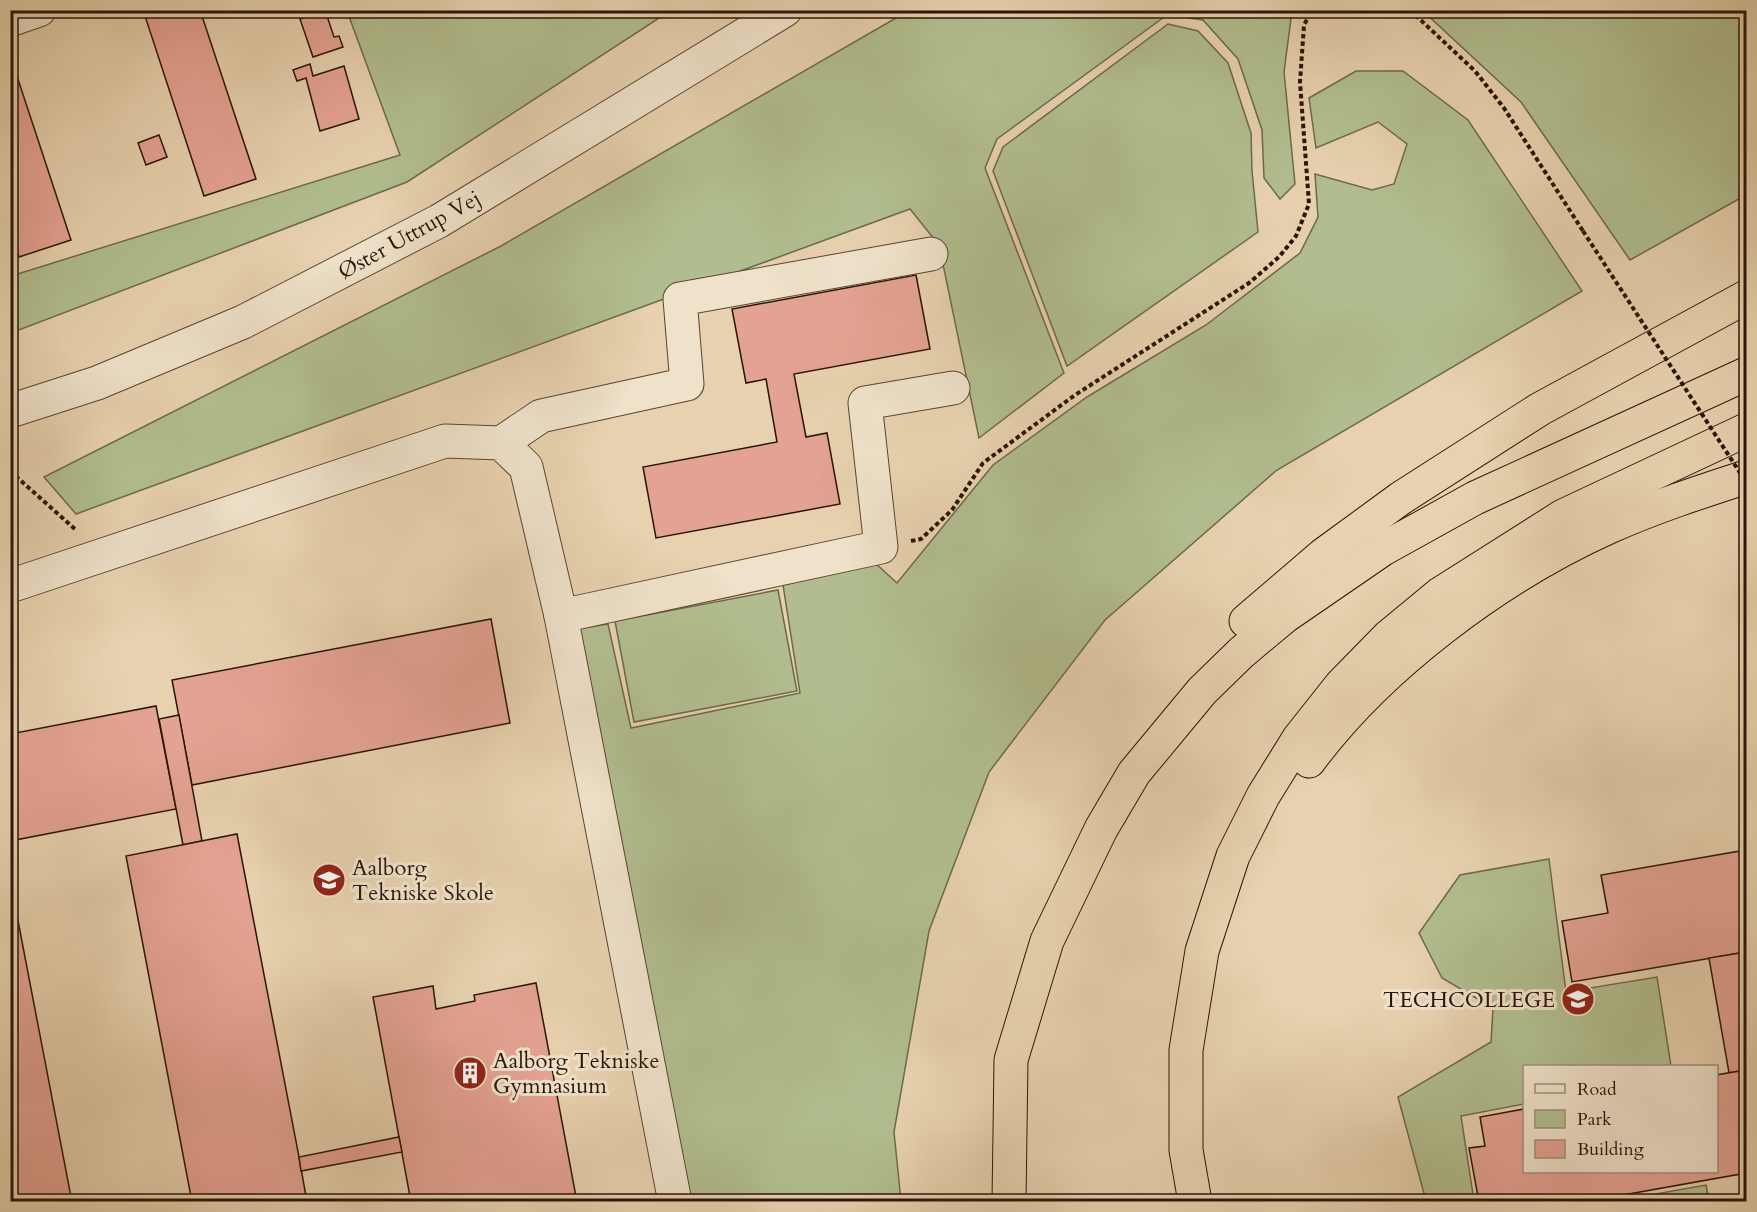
<svg xmlns="http://www.w3.org/2000/svg" width="1757" height="1212" viewBox="0 0 1757 1212" font-family="Cardo,serif">
<style>
.green{fill:#b1bd8e;stroke:#6e694b;stroke-width:1.5}
.building{fill:#e4a292;stroke:#2b1508;stroke-width:1.5}
.lines{fill:none;stroke-linecap:round;stroke-linejoin:round}
.minor-casing{stroke:#5a4432;stroke-width:35}
.highway-casing{stroke:#2b1508;stroke-width:35}
.path{stroke:#2b1508;stroke-width:4;stroke-dasharray:4.5 3;stroke-linecap:butt}
.minor{stroke:#efe1ca;stroke-width:33}
.highway{stroke:#e7d1ae;stroke-width:33}
.path-bridge{stroke:#2b1508;stroke-width:4;stroke-dasharray:4.5 3;stroke-linecap:butt}
.labels{text-anchor:middle;stroke-width:6;stroke-linejoin:round;paint-order:stroke}
.street-label{font-size:22px;fill:#2b1508;stroke:#efe1ca}
.poi-label{font-size:22px;fill:#2b1508;stroke:#efe1ca;text-anchor:start}
</style>
<rect width="100%" height="100%" fill="#e7d1ae"/>
<filter id="stains"><feTurbulence type="fractalNoise" baseFrequency=".00333" numOctaves="4"/><feColorMatrix values="0 0 0 0 .2 0 0 0 0 .09 0 0 0 0 .02 0 0 0 .5 -.17"/></filter>
<radialGradient id="worn" r=".72"><stop offset=".6" stop-color="#630" stop-opacity="0"/><stop offset="1" stop-color="#630" stop-opacity=".3"/></radialGradient>
<g class="green">
<polygon points="347,11 670,11 407,182 11,333 11,276 400,155"/>
<polygon points="908,11 1292,11 1284,72 1295,184 1280,199 1264,178 1262,130 1238,59 1203,20 1167,15 997,139 985,168 1064,373 979,438 939,245 910,209 76,514 44,477 501,246"/>
<polygon points="1423,11 1746,11 1746,195 1630,260 1521,102"/>
<polygon points="1168,24 1198,31 1228,63 1251,133 1252,171 1258,232 1067,366 993,171 1003,147"/>
<polygon points="1356,71 1403,71 1468,120 1582,291 1277,470 1105,620 989,772 929,931 894,1132 901,1201 676,1201 576,629 608,624 631,728 800,693 783,585 873,561 897,583 993,465 1087,397 1206,325 1300,253 1318,217 1315,174 1372,190 1394,184 1407,144 1378,122 1316,148 1309,98"/>
<polygon points="778,590 797,691 634,722 615,621"/>
<polygon points="1549,859 1566,992 1657,977 1671,1066 1524,1066 1524,1104 1461,1116 1474,1201 1426,1201 1398,1097 1491,1042 1493,1008 1442,978 1419,933 1460,875"/>
<polygon points="1706,1185 1709,1201 1616,1201"/>
</g>
<g class="building">
<polygon points="152,10 200,10 256,179 204,196 144,13"/>
<polygon points="325,10 334,37 339,36 343,47 313,57 300,19"/>
<polygon points="11,58 71,240 19,257 10,230"/>
<polygon points="310,64 313,76 344,66 359,119 320,131 306,78 297,81 293,70"/>
<polygon points="159,135 167,157 146,165 138,143"/>
<polygon points="916,275 930,349 794,374 806,437 827,433 840,504 656,538 643,467 777,442 766,379 746,383 732,309"/>
<polygon points="491,619 510,723 192,785 172,680"/>
<polygon points="156,706 176,809 10,841 10,734"/>
<polygon points="179,715 202,841 183,845 159,719"/>
<polygon points="237,834 299,1157 307,1202 192,1202 126,856"/>
<polygon points="1746,850 1746,952 1572,982 1562,921 1608,913 1601,875"/>
<polygon points="10,879 72,1202 10,1202"/>
<polygon points="1746,952 1746,1070 1729,1073 1709,958"/>
<polygon points="536,983 577,1202 411,1202 373,997 433,986 436,1009 475,1001 474,995"/>
<polygon points="1746,1070 1746,1173 1584,1202 1479,1202 1469,1148 1485,1146 1480,1117 1524,1109 1524,1172 1716,1172 1716,1075"/>
<polygon points="399,1137 402,1152 301,1171 299,1157"/>
</g>
<g class="lines">
<g class="minor-casing">
<g id="minor">
<polyline points="10,20 39,10"/>
<polyline points="10,411 97,383 243,322 439,221 785,10"/>
<polyline points="501,443 541,416 687,384 680,299 931,254"/>
<polyline points="10,586 445,441 501,443 526,467 561,616 675,1202"/>
<polyline points="561,616 881,547 865,403 953,388"/>
</g>
</g>
<g class="highway-casing">
<g id="highway">
<polyline points="1246,621 1323,555 1401,498 1540,409 1746,297"/>
<path d="M1309 761C1380 665 1500 576 1609 527 1654 507 1700 492 1746 477"/>
<polyline points="1009,1202 1011,1060 1047,941 1101,829 1134,773 1202,691 1241,653 1284,617 1383,549 1475,498 1746,374"/>
<polyline points="1195,1202 1186,1150 1186,1050 1202,951 1233,856 1263,796 1299,738 1341,685 1388,637 1440,594 1563,516 1746,430"/>
</g>
</g>
<g class="path">
<polyline points="1410,10 1475,71 1504,108 1583,231"/>
<polyline points="10,254 14,265"/>
<polyline points="10,471 76,530"/>
<polyline points="911,541 921,539 952,510 983,463 1075,395 1249,283 1279,257 1296,236 1309,204 1300,82 1304,25 1312,10"/>
</g>
<use href="#minor" class="minor"/>
<use href="#highway" class="highway"/>
<polyline class="path-bridge" points="1583,231 1746,482"/>
</g>
<defs>
<g id="university-disc" transform="scale(1.725)"><circle r="9.5" fill="#8f2418" stroke="#efe1ca"/><path d="M0-5L7-2L0 1L-7-2ZM-4 1L0 2.5L4 1V4Q0 6-4 4Z" fill="#fff"/></g>
<g id="building-disc" transform="scale(1.725)"><circle r="9.5" fill="#8f2418" stroke="#efe1ca"/><path d="M-4-6H4V6H1V3H-1V6H-4ZM-2.5-4.3h1.7v1.8h-1.7ZM.8-4.3h1.7v1.8H.8ZM-2.5-1h1.7V.8h-1.7ZM.8-1h1.7V.8H.8Z" fill="#fff"/></g>
</defs>
<g fill-rule="evenodd">
<use href="#university-disc" x="329" y="880"/>
<use href="#university-disc" x="1578" y="999"/>
<use href="#building-disc" x="470" y="1073"/>
</g>
<g class="labels">
<g class="street-label">
<text transform="translate(409 234) rotate(-29)" y="8">Øster Uttrup Vej</text>
</g>
<g class="poi-label">
<text x="352" y="875">Aalborg<tspan x="352" dy="25">Tekniske Skole</tspan></text>
<text x="1555" y="1007" text-anchor="end">TECHCOLLEGE</text>
<text x="493" y="1068">Aalborg Tekniske<tspan x="493" dy="25">Gymnasium</tspan></text>
</g>
</g>
<rect width="1757" height="1212" fill="none" stroke="#e7d1ae" stroke-width="36"/>
<rect x="12" y="12" width="1733" height="1188" fill="none" stroke="#2b1508" stroke-width="3"/>
<rect x="18" y="18" width="1721" height="1176" fill="none" stroke="#2b1508" stroke-width="1.5"/>
<rect x="1523" y="1065" width="195" height="108" fill="#efe1ca" stroke="#a18f7c" stroke-width="1.5"/>
<rect x="1535" y="1084" width="30" height="9" fill="#efe1ca" stroke="#a18f7c" stroke-width="1.5"/>
<text x="1577" y="1095" font-size="18" fill="#2b1508">Road</text>
<rect x="1535" y="1110" width="30" height="18" fill="#b1bd8e" stroke="#a18f7c" stroke-width="1.5"/>
<text x="1577" y="1125" font-size="18" fill="#2b1508">Park</text>
<rect x="1535" y="1140" width="30" height="18" fill="#e4a292" stroke="#a18f7c" stroke-width="1.5"/>
<text x="1577" y="1155" font-size="18" fill="#2b1508">Building</text>
<rect width="100%" height="100%" filter="url(#stains)"/>
<rect width="100%" height="100%" fill="url(#worn)"/>
</svg>
